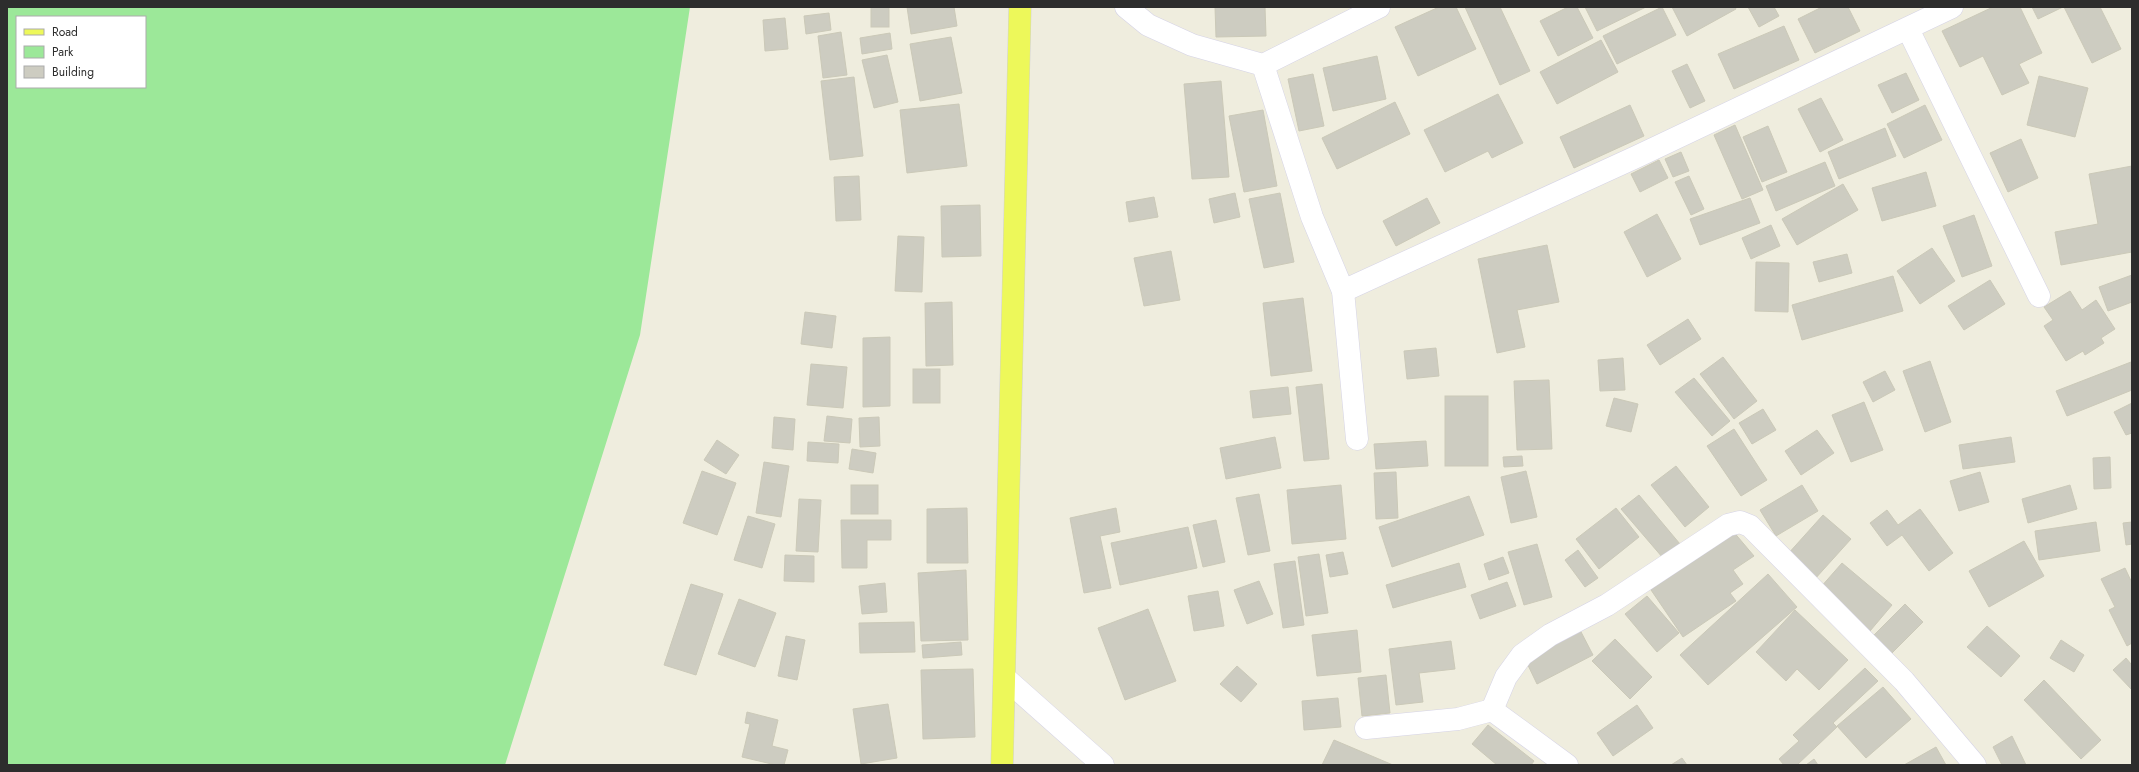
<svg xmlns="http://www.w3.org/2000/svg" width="2139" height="772" viewBox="0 0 2139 772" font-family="Jost,sans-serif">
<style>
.green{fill:#9ce899;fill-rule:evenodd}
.building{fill:#cdccc1;stroke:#cbc9b8}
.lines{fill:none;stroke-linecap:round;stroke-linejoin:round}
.minor-casing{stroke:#d5d3e6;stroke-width:23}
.major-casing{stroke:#d1d1d1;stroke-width:23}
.minor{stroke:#fff;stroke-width:22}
.major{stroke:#edf85a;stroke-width:22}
</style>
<rect width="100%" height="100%" fill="#efedde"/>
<path class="green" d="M7 7H690L640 335 505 765H7ZM17 17H145V87H17Z"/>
<g class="building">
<rect x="871" y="7" width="18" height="20"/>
<polygon points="907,7 954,7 957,26 911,34"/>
<polygon points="1215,7 1265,7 1266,36 1216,37"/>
<polygon points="1439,7 1456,7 1476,49 1418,76 1395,27"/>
<polygon points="1465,7 1500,7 1530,71 1500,85"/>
<polygon points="1568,7 1577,7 1593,38 1558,56 1540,21"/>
<polygon points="1585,7 1646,7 1597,31"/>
<polygon points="1662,7 1676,35 1617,64 1603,36"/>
<polygon points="1672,7 1735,7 1736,9 1687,36"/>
<polygon points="1748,7 1774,7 1779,16 1759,27"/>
<polygon points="1822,7 1848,7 1860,31 1815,53 1798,19"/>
<polygon points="1993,7 2020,7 2042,53 2019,64 2029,83 2002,95 1983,56 1960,67 1942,31"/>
<polygon points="2032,7 2063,7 2038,19"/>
<polygon points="2064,7 2100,7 2121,49 2092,63"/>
<polygon points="829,13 831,30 806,34 804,16"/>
<polygon points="785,18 788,49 765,51 763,20"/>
<polygon points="1784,26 1799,60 1734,89 1718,54"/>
<polygon points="841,32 847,75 823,78 818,36"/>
<polygon points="890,33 892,49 862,54 860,38"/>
<polygon points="951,37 962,93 920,101 910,44"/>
<polygon points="1601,40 1618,72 1557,104 1540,72"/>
<polygon points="887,55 898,102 874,108 862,60"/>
<polygon points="1377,56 1386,99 1333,111 1323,68"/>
<polygon points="1687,64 1705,101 1690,108 1672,71"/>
<polygon points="1906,73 1919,100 1892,113 1878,85"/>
<polygon points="1313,74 1324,126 1299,131 1288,79"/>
<polygon points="2039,76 2088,88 2075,137 2027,125"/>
<polygon points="854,77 863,156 830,160 821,81"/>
<polygon points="1221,81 1229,177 1192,179 1184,84"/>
<polygon points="1498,94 1523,143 1492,158 1488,151 1445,172 1424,130"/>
<polygon points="1821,98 1843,140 1820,152 1798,109"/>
<polygon points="1395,102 1410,134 1337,169 1322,138"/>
<polygon points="959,104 967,166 907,173 900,110"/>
<polygon points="1630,105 1644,136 1574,168 1560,137"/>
<polygon points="1925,105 1942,140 1904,158 1887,124"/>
<polygon points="1263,110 1277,186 1244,192 1229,116"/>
<polygon points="1735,125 1763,190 1742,199 1714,135"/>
<polygon points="1768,126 1787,172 1762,182 1743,137"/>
<polygon points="1885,128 1896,156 1839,179 1828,152"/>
<polygon points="2021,139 2038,178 2008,192 1990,153"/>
<polygon points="1681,152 1689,171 1673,177 1665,159"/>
<polygon points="1659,160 1668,178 1640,192 1631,174"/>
<polygon points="1825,162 1835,186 1776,211 1766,186"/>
<polygon points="2132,166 2132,252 2061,265 2055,232 2098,224 2089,174"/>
<polygon points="1926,172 1936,206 1882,221 1872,188"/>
<polygon points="859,176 861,220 836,221 834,177"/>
<polygon points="1689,176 1704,209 1691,215 1675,182"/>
<polygon points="1843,184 1858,210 1797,245 1782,219"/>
<polygon points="1235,193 1240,217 1214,223 1209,199"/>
<polygon points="1280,193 1294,262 1264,268 1249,199"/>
<polygon points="1154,197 1158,217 1129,222 1126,202"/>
<polygon points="1427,198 1440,223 1396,246 1383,221"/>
<polygon points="1750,198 1760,223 1700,245 1690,219"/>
<polygon points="980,205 981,256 942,257 941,206"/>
<polygon points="1657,214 1681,259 1647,277 1624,232"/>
<polygon points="1974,215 1992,266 1962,277 1943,226"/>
<polygon points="1771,225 1780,246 1751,259 1742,238"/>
<polygon points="898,236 924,237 922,292 895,291"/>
<polygon points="1547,245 1559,302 1517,310 1525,347 1497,353 1478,259"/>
<polygon points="1932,248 1955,281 1920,304 1897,271"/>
<polygon points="1171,251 1180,300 1144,306 1134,258"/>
<polygon points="1847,254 1852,273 1819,282 1813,262"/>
<polygon points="1756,262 1789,263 1788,312 1755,311"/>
<polygon points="2132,275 2132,302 2108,311 2099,287"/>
<polygon points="1893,276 1903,311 1802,340 1792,305"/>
<polygon points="1990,280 2005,304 1964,330 1948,306"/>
<polygon points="2070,291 2082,310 2096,300 2115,329 2101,338 2104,343 2085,355 2083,351 2066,361 2044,326 2053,320 2044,307"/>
<polygon points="1303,298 1312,371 1271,376 1263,303"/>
<polygon points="952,302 953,365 926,366 925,303"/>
<polygon points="805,312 836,316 832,348 801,344"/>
<polygon points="1688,319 1701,339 1660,365 1647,345"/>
<polygon points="890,337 890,406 863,407 863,338"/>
<polygon points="1436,348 1439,376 1407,379 1404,351"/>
<polygon points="1723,357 1757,401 1734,419 1700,374"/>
<polygon points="1623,358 1625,390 1600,391 1598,360"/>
<polygon points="1930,361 1951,422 1925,432 1903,371"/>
<polygon points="2131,362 2132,390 2067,416 2056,391"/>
<polygon points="811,364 847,367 843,408 807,405"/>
<rect x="913" y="369" width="27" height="34"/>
<polygon points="1885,371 1895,390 1873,402 1863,382"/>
<polygon points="1694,378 1730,421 1712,436 1675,392"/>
<polygon points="1549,380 1552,449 1517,450 1514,381"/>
<polygon points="1322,384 1329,459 1304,461 1296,387"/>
<polygon points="1288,387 1291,414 1253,418 1250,391"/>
<rect x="1445" y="396" width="43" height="70"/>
<polygon points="1614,398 1638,404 1631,432 1606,426"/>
<polygon points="1864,402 1883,450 1851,462 1832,415"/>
<polygon points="2132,403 2132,433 2126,435 2114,412"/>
<polygon points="1763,409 1776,430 1752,444 1739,423"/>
<polygon points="827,416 852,419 850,443 824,441"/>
<polygon points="774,417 795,419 793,450 772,448"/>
<polygon points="879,417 880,446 860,447 859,418"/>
<polygon points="1734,429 1767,480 1741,496 1707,446"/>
<polygon points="1817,430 1834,453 1801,475 1785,451"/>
<polygon points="1275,437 1281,468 1226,479 1220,448"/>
<polygon points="2011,437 2015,462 1963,469 1959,445"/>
<polygon points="717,440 739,455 726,474 704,460"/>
<polygon points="1426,441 1428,466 1376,469 1374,444"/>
<polygon points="808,442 839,444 838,463 807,461"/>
<polygon points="852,449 876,453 873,473 849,469"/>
<polygon points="1522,456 1523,466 1504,467 1503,457"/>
<polygon points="2110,457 2111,488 2094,489 2093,458"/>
<polygon points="764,462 789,466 781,517 756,513"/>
<polygon points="1676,466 1709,507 1685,527 1651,485"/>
<polygon points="702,471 736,483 717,535 683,523"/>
<polygon points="1526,471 1537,517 1511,523 1501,477"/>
<polygon points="1396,472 1398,518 1376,519 1374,473"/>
<polygon points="1980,472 1989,502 1959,511 1950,481"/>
<rect x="851" y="485" width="27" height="29"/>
<polygon points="1341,485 1346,539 1292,544 1287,490"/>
<polygon points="1802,485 1818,511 1776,536 1760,510"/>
<polygon points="2070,485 2077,509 2028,523 2022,499"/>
<polygon points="1259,494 1270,551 1248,555 1236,498"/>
<polygon points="1639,495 1680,544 1663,558 1621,509"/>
<polygon points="1469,496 1484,535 1392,567 1379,527"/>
<polygon points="799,499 821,500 818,552 796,551"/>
<polygon points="967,508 968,563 927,563 927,509"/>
<polygon points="1116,508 1120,532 1100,536 1111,588 1084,593 1070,518"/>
<polygon points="1616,508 1639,537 1599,569 1576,539"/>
<polygon points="1920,509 1953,553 1929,571 1902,535 1887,546 1870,523 1887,510 1898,525"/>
<polygon points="1823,515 1851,539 1814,580 1787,555"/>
<polygon points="748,516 775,524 762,568 734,560"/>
<polygon points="841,520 891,520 891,540 867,540 867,568 842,568"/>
<polygon points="1216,520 1225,562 1203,567 1193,525"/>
<polygon points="2096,522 2100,551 2039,560 2035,531"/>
<polygon points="2132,522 2132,544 2126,545 2123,523"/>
<polygon points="1188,527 1197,568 1120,585 1111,543"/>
<polygon points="1732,530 1754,556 1733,570 1743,584 1730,593 1736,601 1683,637 1649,587"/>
<polygon points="2024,541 2044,576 1989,607 1969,571"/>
<polygon points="1537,544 1552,597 1524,605 1508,552"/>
<polygon points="1578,550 1598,578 1585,587 1565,560"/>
<polygon points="1343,552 1348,574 1330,577 1326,555"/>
<polygon points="1319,554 1328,613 1306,616 1298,557"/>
<polygon points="785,555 814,556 814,582 784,581"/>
<polygon points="1503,557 1509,573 1489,580 1484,564"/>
<polygon points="1295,561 1304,625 1283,628 1274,564"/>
<polygon points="1459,563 1466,587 1393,608 1386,585"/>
<polygon points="1842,563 1892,605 1870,631 1820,588"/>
<polygon points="2125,568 2132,583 2132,643 2127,646 2109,610 2115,607 2101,579"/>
<polygon points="966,570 968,640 921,641 918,573"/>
<polygon points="1768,574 1797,607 1708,685 1680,655"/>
<polygon points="1259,581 1273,614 1247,624 1234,590"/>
<polygon points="1507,582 1516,606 1480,619 1471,595"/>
<polygon points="885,583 887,612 862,614 859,586"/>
<polygon points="691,584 723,594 696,675 664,665"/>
<polygon points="1218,591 1224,626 1194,631 1188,596"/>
<polygon points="1647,596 1679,633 1657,652 1625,614"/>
<polygon points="739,599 776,613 755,667 718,654"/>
<polygon points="1905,604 1923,622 1888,657 1870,639"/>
<polygon points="1148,609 1176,681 1125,700 1098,628"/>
<polygon points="1795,610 1848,660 1819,690 1797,669 1786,681 1756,652"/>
<polygon points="914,622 915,652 860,653 859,623"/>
<polygon points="1987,626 2020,656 2001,677 1967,647"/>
<polygon points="1357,630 1361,672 1317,676 1312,635"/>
<polygon points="1580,630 1593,655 1537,684 1525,659"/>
<polygon points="786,636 805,640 797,680 778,676"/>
<polygon points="1615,639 1652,677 1630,699 1592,661"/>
<polygon points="2061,640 2084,655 2074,672 2050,658"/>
<polygon points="1451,641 1455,669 1419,673 1423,702 1396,705 1389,649"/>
<polygon points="961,642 962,655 923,658 922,645"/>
<polygon points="2126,658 2131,664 2132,662 2132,690 2113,670"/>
<polygon points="1237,666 1257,684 1241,702 1220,684"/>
<polygon points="1865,668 1878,681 1833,723 1837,727 1797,765 1784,765 1779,759 1799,741 1793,735"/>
<polygon points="973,669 975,737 923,739 921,670"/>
<polygon points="1386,675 1390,713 1362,716 1358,678"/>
<polygon points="2044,680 2101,740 2081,759 2024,700"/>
<polygon points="1883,687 1911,719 1866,758 1837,726"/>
<polygon points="1338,698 1341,727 1304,730 1302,701"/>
<polygon points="888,704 897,758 861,764 853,709"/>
<polygon points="1637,705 1653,728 1613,756 1597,733"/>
<polygon points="747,712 778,720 772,746 788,750 784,765 776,765 742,757 750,724 745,723"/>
<polygon points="1488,725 1534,761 1531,765 1497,765 1472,744"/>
<polygon points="2012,736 2026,765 2002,765 1993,747"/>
<polygon points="1334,740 1393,765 1322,765"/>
<polygon points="1936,747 1946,765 1904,765"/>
<polygon points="1682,758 1687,765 1671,765"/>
<polygon points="1814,759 1818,765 1806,765"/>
</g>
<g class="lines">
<g class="minor-casing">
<g id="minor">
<polyline points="1126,7 1148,25 1192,45 1263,65 1379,7"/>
<polyline points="1908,29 2039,296"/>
<polyline points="1263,65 1312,217 1343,291 1357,439"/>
<polyline points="1343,291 1636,157 1952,7"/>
<polyline points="1005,678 1103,765"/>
<polyline points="1492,710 1506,677 1522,655 1550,635 1607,605 1728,525 1740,522 1750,526 1904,681 1975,765"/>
<polyline points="1492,710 1567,765"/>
<polyline points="1366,728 1458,719 1492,710"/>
</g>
</g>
<g class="major-casing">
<polyline id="major" points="1002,765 1020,7"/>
</g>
<use href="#minor" class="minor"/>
<use href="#major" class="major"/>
</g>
<rect width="2139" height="772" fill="none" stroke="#2d2d2d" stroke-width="16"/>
<rect x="16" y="16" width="130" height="72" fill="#ffffff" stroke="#ababab"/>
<rect x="24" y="29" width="20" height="6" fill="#edf85a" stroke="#ababab"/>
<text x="52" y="36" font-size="12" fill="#2d2d2d">Road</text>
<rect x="24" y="46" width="20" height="12" fill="#9ce899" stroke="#ababab"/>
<text x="52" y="56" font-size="12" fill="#2d2d2d">Park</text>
<rect x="24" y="66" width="20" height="12" fill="#cdccc1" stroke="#ababab"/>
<text x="52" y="76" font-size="12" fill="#2d2d2d">Building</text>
</svg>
